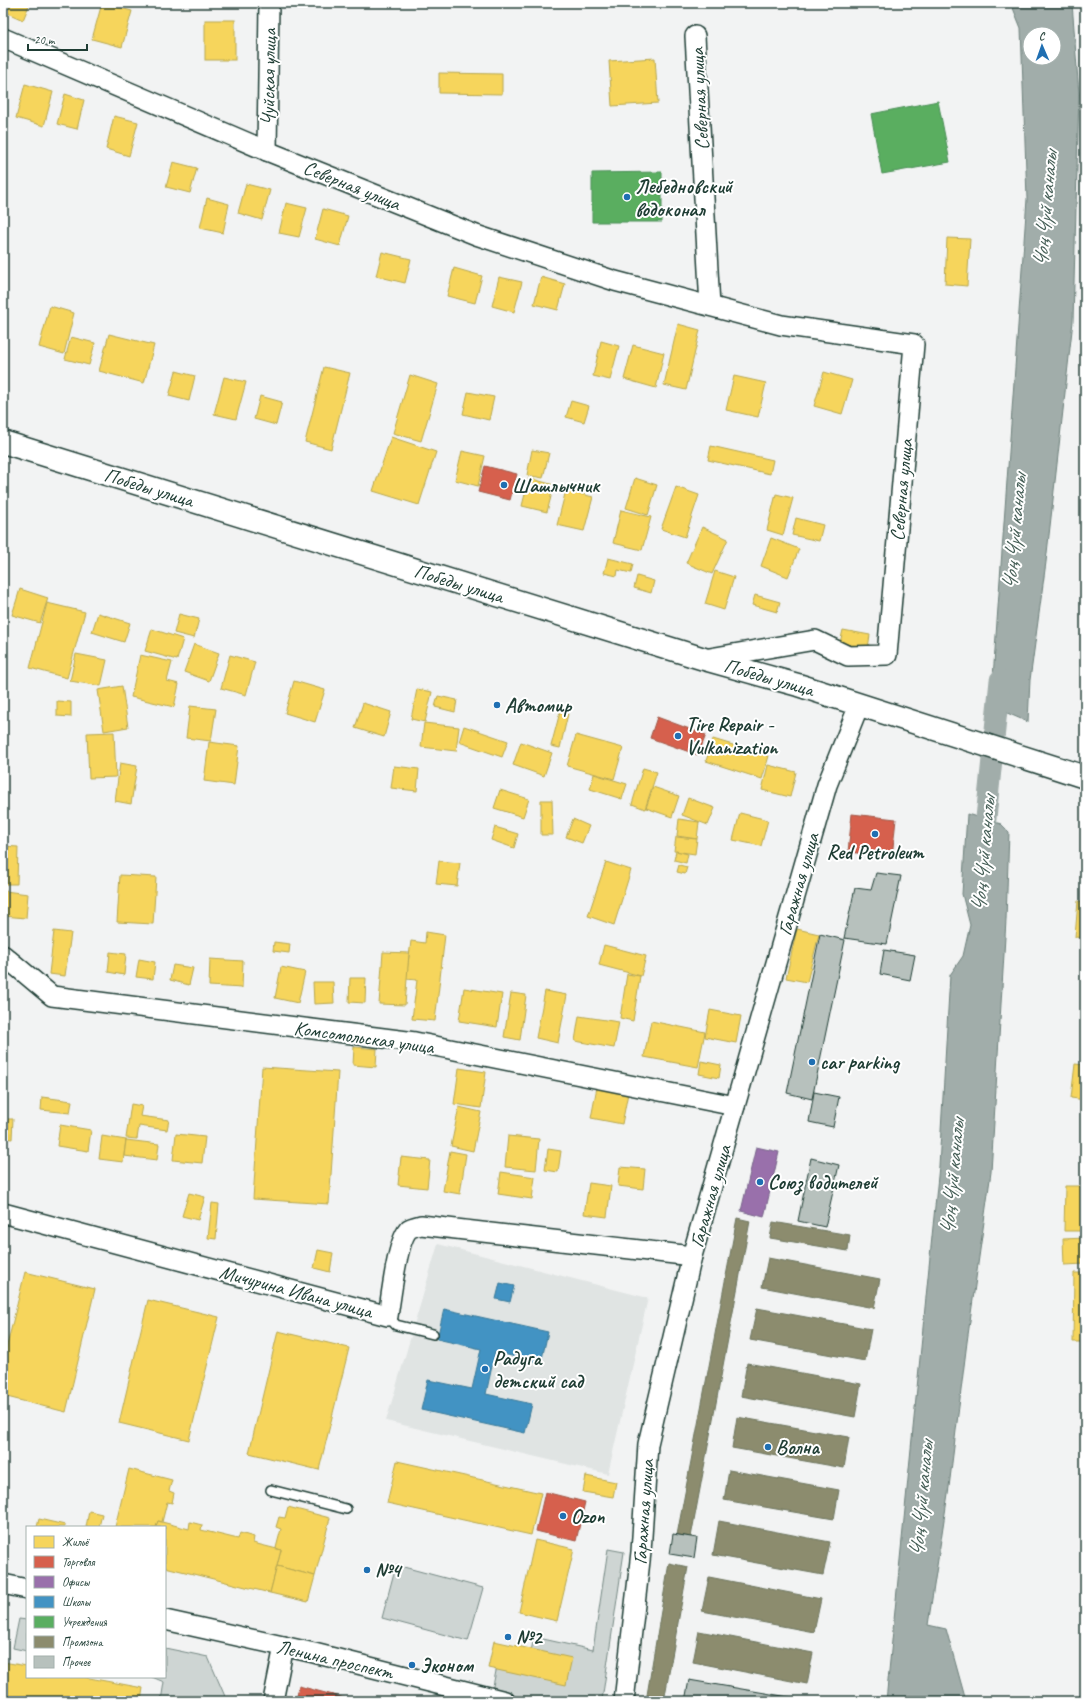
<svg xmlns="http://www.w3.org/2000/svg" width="1088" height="1704" viewBox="0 0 1088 1704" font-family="Caveat,sans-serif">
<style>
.built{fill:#e0e4e3}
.green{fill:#ced5d3;stroke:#768984}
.water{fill:#a1adaa;stroke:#6d807b;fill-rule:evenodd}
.homes{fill:#f6d55c;stroke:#b6a750}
.shops{fill:#d6604d;stroke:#9f5646}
.offices{fill:#9970ab;stroke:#746187}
.schools{fill:#4393c3;stroke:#387998}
.public{fill:#5aae61;stroke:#488c54}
.industry{fill:#8c8c6e;stroke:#6b745d}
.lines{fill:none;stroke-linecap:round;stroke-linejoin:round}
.canal{stroke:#a1adaa;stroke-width:21}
.building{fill:#b7c1bd;stroke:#1f3d34}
.service-casing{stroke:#1f3d34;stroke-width:12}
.minor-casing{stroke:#1f3d34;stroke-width:22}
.primary-casing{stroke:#1f3d34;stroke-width:25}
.service{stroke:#fff;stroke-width:9}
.minor{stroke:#fff;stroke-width:19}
.primary{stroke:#fff;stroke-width:22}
.poi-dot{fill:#1f6fb2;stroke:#fff;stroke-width:1.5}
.labels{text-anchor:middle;stroke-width:4;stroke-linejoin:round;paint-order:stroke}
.street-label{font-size:20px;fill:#1f3d34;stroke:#fff}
.poi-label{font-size:20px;font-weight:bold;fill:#1f3d34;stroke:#fff;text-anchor:start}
.water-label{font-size:21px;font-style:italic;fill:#465f57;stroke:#fff}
</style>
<rect width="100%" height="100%" fill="#f2f3f3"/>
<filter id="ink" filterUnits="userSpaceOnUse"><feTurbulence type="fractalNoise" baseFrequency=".025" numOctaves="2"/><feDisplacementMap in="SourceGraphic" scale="8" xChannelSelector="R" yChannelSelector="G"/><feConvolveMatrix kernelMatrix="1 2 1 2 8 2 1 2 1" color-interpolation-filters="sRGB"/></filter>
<g filter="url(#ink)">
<polygon class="built" points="438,1244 648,1298 608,1474 386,1421"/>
<g class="green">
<polygon points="608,1549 624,1552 602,1700 537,1701 492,1691 499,1656 529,1661 534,1637 593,1650"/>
<polygon points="396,1565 483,1588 468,1641 382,1618"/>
<polygon points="19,1619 27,1620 27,1651 13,1648"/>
<polygon points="165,1648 208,1657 227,1701 161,1701 164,1682 152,1677 165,1677"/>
</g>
<g class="water">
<path d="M1011 3H1072L1079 94 1073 321 1046 562 1030 680 1028 722 991 706 1027 199 1021 28ZM1030 34H1054V58H1030Z"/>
<polygon points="967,814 1001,824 1009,832 1006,920 991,1172 967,1342 949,1487 928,1625 946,1629 966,1701 886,1701 939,1166 950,975 963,956 970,925 962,894"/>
</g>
<g class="homes">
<polygon points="3,3 30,3 23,20 3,11"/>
<polygon points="102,3 132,11 122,47 92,39"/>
<rect x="205" y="20" width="30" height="40"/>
<polygon points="655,58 658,103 612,106 609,61"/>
<polygon points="439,73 502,74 502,94 439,93"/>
<polygon points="25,84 53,92 44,126 16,118"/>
<polygon points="65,94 84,100 77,129 57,124"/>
<polygon points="114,116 138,122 129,156 106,149"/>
<polygon points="173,162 197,168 190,193 166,187"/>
<polygon points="246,184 270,190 262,220 238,213"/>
<polygon points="207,198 229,204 223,233 200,228"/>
<polygon points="286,203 307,208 299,237 279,233"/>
<polygon points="323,209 348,216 340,246 315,239"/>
<polygon points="947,238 970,239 967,286 945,284"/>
<polygon points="382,252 411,259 405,283 376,276"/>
<polygon points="454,268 482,276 475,303 447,296"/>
<polygon points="499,277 522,282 514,312 492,306"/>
<polygon points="541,277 565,284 558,310 534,304"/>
<polygon points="50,306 74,313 64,354 39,347"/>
<polygon points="678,324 700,330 686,390 664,385"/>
<polygon points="109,334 154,345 144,383 99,371"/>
<polygon points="71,337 95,343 89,365 65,359"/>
<polygon points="601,341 619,346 610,380 593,376"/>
<polygon points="633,345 664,353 656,388 624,379"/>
<polygon points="324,367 350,373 331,449 305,442"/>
<polygon points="176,371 195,376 189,401 169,396"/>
<polygon points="824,372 852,380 842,414 814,406"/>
<polygon points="410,375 438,384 421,441 393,433"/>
<polygon points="734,376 766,383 758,417 726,410"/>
<polygon points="224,377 246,382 236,419 214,414"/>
<polygon points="468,392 494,397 489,420 463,414"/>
<polygon points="260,396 282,402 276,425 254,419"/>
<polygon points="571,401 589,406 584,422 566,417"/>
<polygon points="391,437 436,452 419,505 373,491"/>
<polygon points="711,446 773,460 770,474 708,460"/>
<polygon points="532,450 549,453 543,478 527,475"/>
<polygon points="462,451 485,456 478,486 455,480"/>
<polygon points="529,478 554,485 547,512 522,506"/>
<polygon points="635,478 657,485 648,515 626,508"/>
<polygon points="676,487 699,495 685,537 661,529"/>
<polygon points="566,490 593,497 584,531 557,525"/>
<polygon points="776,494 793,498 783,535 767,530"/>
<polygon points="621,510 651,517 642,550 613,543"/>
<polygon points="796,518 823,525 819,541 792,535"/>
<polygon points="702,527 728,539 712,574 686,563"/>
<polygon points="771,538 799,549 788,577 761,566"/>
<polygon points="608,558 633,564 631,573 618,570 617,576 604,573"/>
<polygon points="715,571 734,577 724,610 705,604"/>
<polygon points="637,576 654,581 651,593 634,588"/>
<polygon points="20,589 48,598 40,623 12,615"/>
<polygon points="755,595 780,602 777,612 752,605"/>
<polygon points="47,603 85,612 67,678 30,668"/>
<polygon points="98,613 130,623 124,642 92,632"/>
<polygon points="179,614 199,619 194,638 174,633"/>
<polygon points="152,629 183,639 177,660 145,651"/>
<polygon points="843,630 870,635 868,648 840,643"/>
<polygon points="194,644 219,653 209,681 184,672"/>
<polygon points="76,654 107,660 101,686 70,681"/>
<polygon points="140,655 172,662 167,681 179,684 174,707 131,697"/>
<polygon points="230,655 255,662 246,695 221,688"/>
<polygon points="294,681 325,690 315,722 285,713"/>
<polygon points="122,686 128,727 104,731 98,690"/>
<polygon points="417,689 432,692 425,722 411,719"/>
<polygon points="438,696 457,700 455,712 435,707"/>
<polygon points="57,701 71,702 71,717 57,716"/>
<polygon points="363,703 391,712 384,737 355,728"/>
<polygon points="190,706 216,709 211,741 186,738"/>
<polygon points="560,712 568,714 560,748 551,746"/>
<polygon points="424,723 459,727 456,751 421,747"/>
<polygon points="464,726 508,741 502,757 459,742"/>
<polygon points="114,732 116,777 89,778 87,733"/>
<polygon points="576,735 623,748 614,779 567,766"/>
<polygon points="713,739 769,756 762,779 706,761"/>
<polygon points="209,742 239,746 234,785 204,781"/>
<polygon points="521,742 552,753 544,776 513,765"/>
<polygon points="120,763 137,766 131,804 115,801"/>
<polygon points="768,765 796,772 790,797 762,790"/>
<polygon points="394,766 419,769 417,791 391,788"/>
<polygon points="643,768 657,772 645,809 632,804"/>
<polygon points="594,774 627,784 622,799 590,789"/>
<polygon points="653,787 679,796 672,817 646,808"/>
<polygon points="500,790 529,799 523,817 494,808"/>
<polygon points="688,798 715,808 708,825 682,815"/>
<polygon points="541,800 552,800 553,835 541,835"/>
<polygon points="740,813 768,820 761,846 733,840"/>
<polygon points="573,819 589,826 582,843 566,837"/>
<polygon points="679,819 699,822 697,839 677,836"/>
<polygon points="495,827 518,834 514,848 491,840"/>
<polygon points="676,837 697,839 695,854 674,851"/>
<polygon points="3,846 18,847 17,884 3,884"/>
<polygon points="676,851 688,854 686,863 674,860"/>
<polygon points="439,861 460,863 457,886 436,884"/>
<polygon points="606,862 631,870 614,925 588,916"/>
<polygon points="679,865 687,867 685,874 677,872"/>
<polygon points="120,875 156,877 153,924 117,922"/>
<polygon points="5,891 28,894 26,918 3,916"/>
<polygon points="1078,901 1085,902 1085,938 1075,937"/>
<polygon points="797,929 819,934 807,982 786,978"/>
<polygon points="54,931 71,933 65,976 49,974"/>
<polygon points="426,932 445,935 435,1021 412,1019 417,980 406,979 411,941 425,943"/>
<polygon points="274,942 290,944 289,953 273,951"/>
<polygon points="604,945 646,956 641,976 599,965"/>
<polygon points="110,952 126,954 124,975 108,972"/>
<polygon points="383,952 409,953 405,1005 379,1004"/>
<polygon points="139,959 155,962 153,979 136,977"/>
<polygon points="210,959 243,961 242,988 209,986"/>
<polygon points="173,965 193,968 189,985 170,980"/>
<polygon points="281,967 305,972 298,1003 275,998"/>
<polygon points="627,974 640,976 633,1021 620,1018"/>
<polygon points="350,978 366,978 365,1003 349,1002"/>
<polygon points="313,982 333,982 334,1003 314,1004"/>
<polygon points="464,988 502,994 497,1027 459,1021"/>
<polygon points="545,991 567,995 558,1043 536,1038"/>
<polygon points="511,993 526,995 520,1040 504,1037"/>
<polygon points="710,1010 741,1016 736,1043 705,1037"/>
<polygon points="579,1016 619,1022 614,1048 575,1041"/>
<polygon points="651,1021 705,1032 698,1067 644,1057"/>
<polygon points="354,1047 377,1049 376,1067 353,1065"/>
<polygon points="701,1061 721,1065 719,1078 699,1074"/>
<polygon points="1075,1064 1085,1065 1085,1100 1071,1098"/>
<polygon points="262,1067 338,1072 329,1204 253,1199"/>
<polygon points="459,1068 486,1072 481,1108 454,1104"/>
<polygon points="597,1087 628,1093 622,1124 591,1118"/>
<polygon points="42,1097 72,1101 70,1113 41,1110"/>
<polygon points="131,1104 142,1106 140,1116 169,1120 167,1130 139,1126 137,1139 126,1138"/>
<polygon points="459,1107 481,1112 473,1151 451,1146"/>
<polygon points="3,1119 13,1119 12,1139 3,1138"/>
<polygon points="60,1125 91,1130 88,1151 57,1146"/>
<polygon points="176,1134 205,1137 202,1163 173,1160"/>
<polygon points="102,1136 126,1140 123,1162 99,1159"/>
<polygon points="508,1136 539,1139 536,1170 505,1167"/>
<polygon points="126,1140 159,1144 157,1160 124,1156"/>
<polygon points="548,1149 561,1151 558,1172 545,1170"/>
<polygon points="450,1151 466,1154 460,1194 443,1191"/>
<polygon points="401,1157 430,1160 427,1188 398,1185"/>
<polygon points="620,1167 645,1169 643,1189 618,1186"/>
<polygon points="501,1172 535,1177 532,1199 498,1194"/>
<polygon points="589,1183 611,1186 607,1217 584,1214"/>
<polygon points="1065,1186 1085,1186 1085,1231 1064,1231"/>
<polygon points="189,1193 205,1197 198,1220 182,1216"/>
<polygon points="212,1203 219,1204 216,1239 208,1238"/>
<polygon points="1085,1238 1085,1264 1064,1265 1063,1239"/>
<polygon points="318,1250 333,1253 330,1272 314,1268"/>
<polygon points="25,1272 95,1289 66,1412 3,1396 3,1362"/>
<polygon points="1074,1273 1085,1273 1085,1342 1073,1342"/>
<polygon points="148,1300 219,1317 189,1440 119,1423"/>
<polygon points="278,1331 349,1348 319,1470 249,1453"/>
<polygon points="397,1461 541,1493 531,1535 387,1503"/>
<polygon points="129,1469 172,1480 169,1491 174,1493 172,1503 167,1502 162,1522 158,1521 156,1527 115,1527"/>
<polygon points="586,1476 616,1482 613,1497 583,1492"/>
<polygon points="288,1507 330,1518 315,1576 277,1566 281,1550 276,1548 281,1529 276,1527 279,1517 285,1518"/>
<polygon points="89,1511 102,1514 99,1527 86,1527"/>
<polygon points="39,1519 65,1525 65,1527 37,1527"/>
<polygon points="158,1521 189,1529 190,1522 202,1525 201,1530 238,1539 240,1533 254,1537 253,1543 281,1550 270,1593 165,1567 165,1527 156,1527"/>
<polygon points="535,1540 574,1549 557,1621 519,1612"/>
<polygon points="277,1566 315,1576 308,1602 270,1593"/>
<polygon points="494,1641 572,1658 566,1685 488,1668"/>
<polygon points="3,1662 27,1666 27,1677 84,1677 143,1688 141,1701 19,1701 3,1698"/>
</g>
<g class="shops">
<polygon points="485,466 517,474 510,500 478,492"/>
<polygon points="657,717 706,735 698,755 650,738"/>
<polygon points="852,814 896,819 892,857 848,852"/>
<polygon points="545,1492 585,1502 576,1541 536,1531"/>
<polygon points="299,1686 356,1701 296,1701"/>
</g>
<polygon class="offices" points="756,1147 779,1152 764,1217 741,1211"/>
<g class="schools">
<polygon points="500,1283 514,1286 510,1302 496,1299"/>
<polygon points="444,1309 548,1332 541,1363 495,1352 486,1394 532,1404 525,1433 421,1410 428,1380 472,1389 481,1349 437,1339"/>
</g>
<g class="public">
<polygon points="938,101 950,162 882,174 871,114"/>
<polygon points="662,172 662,222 592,222 592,173"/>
</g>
<g class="industry">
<polygon points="737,1218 750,1221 691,1537 677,1535"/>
<polygon points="773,1222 850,1235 848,1251 770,1238"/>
<polygon points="768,1258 880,1279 874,1308 762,1287"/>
<polygon points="757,1308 871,1329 865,1361 750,1340"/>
<polygon points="747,1363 861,1384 855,1417 741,1396"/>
<polygon points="737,1417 849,1437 844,1468 732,1448"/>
<polygon points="729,1470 839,1490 834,1519 724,1500"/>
<polygon points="719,1521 830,1542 823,1575 713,1555"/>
<polygon points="669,1563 688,1567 664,1701 646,1701"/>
<polygon points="709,1577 821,1599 814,1632 702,1611"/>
<polygon points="699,1631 813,1653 807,1684 693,1662"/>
</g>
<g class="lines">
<polyline class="canal" points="983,848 1000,680"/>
</g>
<g class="building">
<polygon points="876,873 901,876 887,944 844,938 855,888 871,890"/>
<polygon points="820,934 845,940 812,1099 787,1093"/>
<polygon points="884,950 915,955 910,980 880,974"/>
<polygon points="814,1092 839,1097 833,1127 809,1122"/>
<polygon points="811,1158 839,1165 825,1227 798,1221"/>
<polygon points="673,1534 697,1538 694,1558 670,1554"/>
<polygon points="689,1680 806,1700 806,1701 685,1701"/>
</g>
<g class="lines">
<g class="service-casing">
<g id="service">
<polyline points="388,1316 396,1325 433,1334"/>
<polyline points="271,1490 346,1509"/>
</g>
</g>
<g class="minor-casing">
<g id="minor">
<polyline points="695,36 710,306"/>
<polyline points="3,38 267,151 476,235 615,281 781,325 914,344 887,655 848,656 815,640 704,659"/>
<polyline points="267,151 269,3"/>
<polyline points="3,955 52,996 415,1042 735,1106"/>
<path d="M3 1213 388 1316C391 1298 397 1240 409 1229 412 1227 417 1226 421 1225L692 1256"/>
<polyline points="3,1584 27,1589"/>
<polyline points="165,1620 314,1653 505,1701"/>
<polyline points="273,1701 284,1646"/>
<polyline points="624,1701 641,1552 648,1444 692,1256 827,785 859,705"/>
</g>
</g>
<g class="primary-casing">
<polyline id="primary" points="3,442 704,659 798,685 1085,777"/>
</g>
<use href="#service" class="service"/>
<use href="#minor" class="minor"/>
<use href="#primary" class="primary"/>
</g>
</g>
<g class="poi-dot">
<circle cx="627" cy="197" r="4"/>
<circle cx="504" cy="485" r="4"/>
<circle cx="497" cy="705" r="4"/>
<circle cx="678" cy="736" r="4"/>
<circle cx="875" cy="834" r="4"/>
<circle cx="812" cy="1062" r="4"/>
<circle cx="760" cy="1182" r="4"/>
<circle cx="485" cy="1369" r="4"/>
<circle cx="768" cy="1447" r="4"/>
<circle cx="563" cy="1516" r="4"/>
<circle cx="367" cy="1570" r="4"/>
<circle cx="508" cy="1637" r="4"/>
<circle cx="412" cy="1665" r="4"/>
</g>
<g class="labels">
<g class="street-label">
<text transform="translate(268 77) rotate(-89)" y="7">Чуйская улица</text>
<text transform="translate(699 99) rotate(-93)" y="7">Северная улица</text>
<text transform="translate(352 185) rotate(22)" y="7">Северная улица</text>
<text transform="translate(149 487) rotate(17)" y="7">Победы улица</text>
<text transform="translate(901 490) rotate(-85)" y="7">Северная улица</text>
<text transform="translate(459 583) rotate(17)" y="7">Победы улица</text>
<text transform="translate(769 677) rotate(16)" y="7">Победы улица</text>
<text transform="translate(798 884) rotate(-74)" y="7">Гаражная улица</text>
<text transform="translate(364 1037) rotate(8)" y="7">Комсомольская улица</text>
<text transform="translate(710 1196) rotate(-74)" y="7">Гаражная улица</text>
<text transform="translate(296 1291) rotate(15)" y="7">Мичурина Ивана улица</text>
<text transform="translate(643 1512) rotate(-86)" y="7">Гаражная улица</text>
<text transform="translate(335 1659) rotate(13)" y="7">Ленина проспект</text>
</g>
<g class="poi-label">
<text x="635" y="193">Лебедновский<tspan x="635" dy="23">водоконал</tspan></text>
<text x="512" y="492">Шашлычник</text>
<text x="505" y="712">Автомир</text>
<text x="686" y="731">Tire Repair -<tspan x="686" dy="23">Vulkanization</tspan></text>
<text x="875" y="859" text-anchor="middle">Red Petroleum</text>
<text x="820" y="1069">car parking</text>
<text x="768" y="1189">Союз водителей</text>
<text x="493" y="1365">Радуга<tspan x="493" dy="23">детский сад</tspan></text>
<text x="776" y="1454">Волна</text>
<text x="571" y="1523">Ozon</text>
<text x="375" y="1577">№4</text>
<text x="516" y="1644">№2</text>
<text x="420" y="1672">Эконом</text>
</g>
<g class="water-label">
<text transform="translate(1045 209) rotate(-85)" y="7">Чоң Чүй каналы</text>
<text transform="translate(1014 532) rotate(-85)" y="7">Чоң Чүй каналы</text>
<text transform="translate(983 854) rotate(-85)" y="7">Чоң Чүй каналы</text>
<text transform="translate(952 1177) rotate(-85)" y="7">Чоң Чүй каналы</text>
<text transform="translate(921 1499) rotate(-85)" y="7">Чоң Чүй каналы</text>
</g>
</g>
<rect width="1088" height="1704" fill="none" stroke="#fff" stroke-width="16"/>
<rect x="8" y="8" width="1072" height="1688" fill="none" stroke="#1f3d34" stroke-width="1.5" filter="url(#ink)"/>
<rect x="26" y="1526" width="140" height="152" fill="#ffffff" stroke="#a5b1ae"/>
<rect x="34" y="1536" width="20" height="12" fill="#f6d55c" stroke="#a5b1ae"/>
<text x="62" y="1546" font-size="12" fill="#1f3d34">Жильё</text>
<rect x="34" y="1556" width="20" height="12" fill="#d6604d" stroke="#a5b1ae"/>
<text x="62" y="1566" font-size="12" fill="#1f3d34">Торговля</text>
<rect x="34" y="1576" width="20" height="12" fill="#9970ab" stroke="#a5b1ae"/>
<text x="62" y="1586" font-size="12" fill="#1f3d34">Офисы</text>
<rect x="34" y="1596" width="20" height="12" fill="#4393c3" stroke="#a5b1ae"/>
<text x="62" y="1606" font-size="12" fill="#1f3d34">Школы</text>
<rect x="34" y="1616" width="20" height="12" fill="#5aae61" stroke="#a5b1ae"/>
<text x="62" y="1626" font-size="12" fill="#1f3d34">Учреждения</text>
<rect x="34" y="1636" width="20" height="12" fill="#8c8c6e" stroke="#a5b1ae"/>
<text x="62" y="1646" font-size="12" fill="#1f3d34">Промзона</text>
<rect x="34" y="1656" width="20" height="12" fill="#b7c1bd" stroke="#a5b1ae"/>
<text x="62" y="1666" font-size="12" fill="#1f3d34">Прочее</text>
<g transform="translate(1042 46) rotate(358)"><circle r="19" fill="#ffffff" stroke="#a5b1ae"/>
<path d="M0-3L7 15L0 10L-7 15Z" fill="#1f6fb2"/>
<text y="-6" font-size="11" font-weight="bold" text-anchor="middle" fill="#1f3d34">С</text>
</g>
<path d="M28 44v6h59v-6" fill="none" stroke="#1f3d34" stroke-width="2"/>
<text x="34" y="44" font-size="12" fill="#1f3d34" stroke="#ffffff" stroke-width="3" paint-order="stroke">20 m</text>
</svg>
